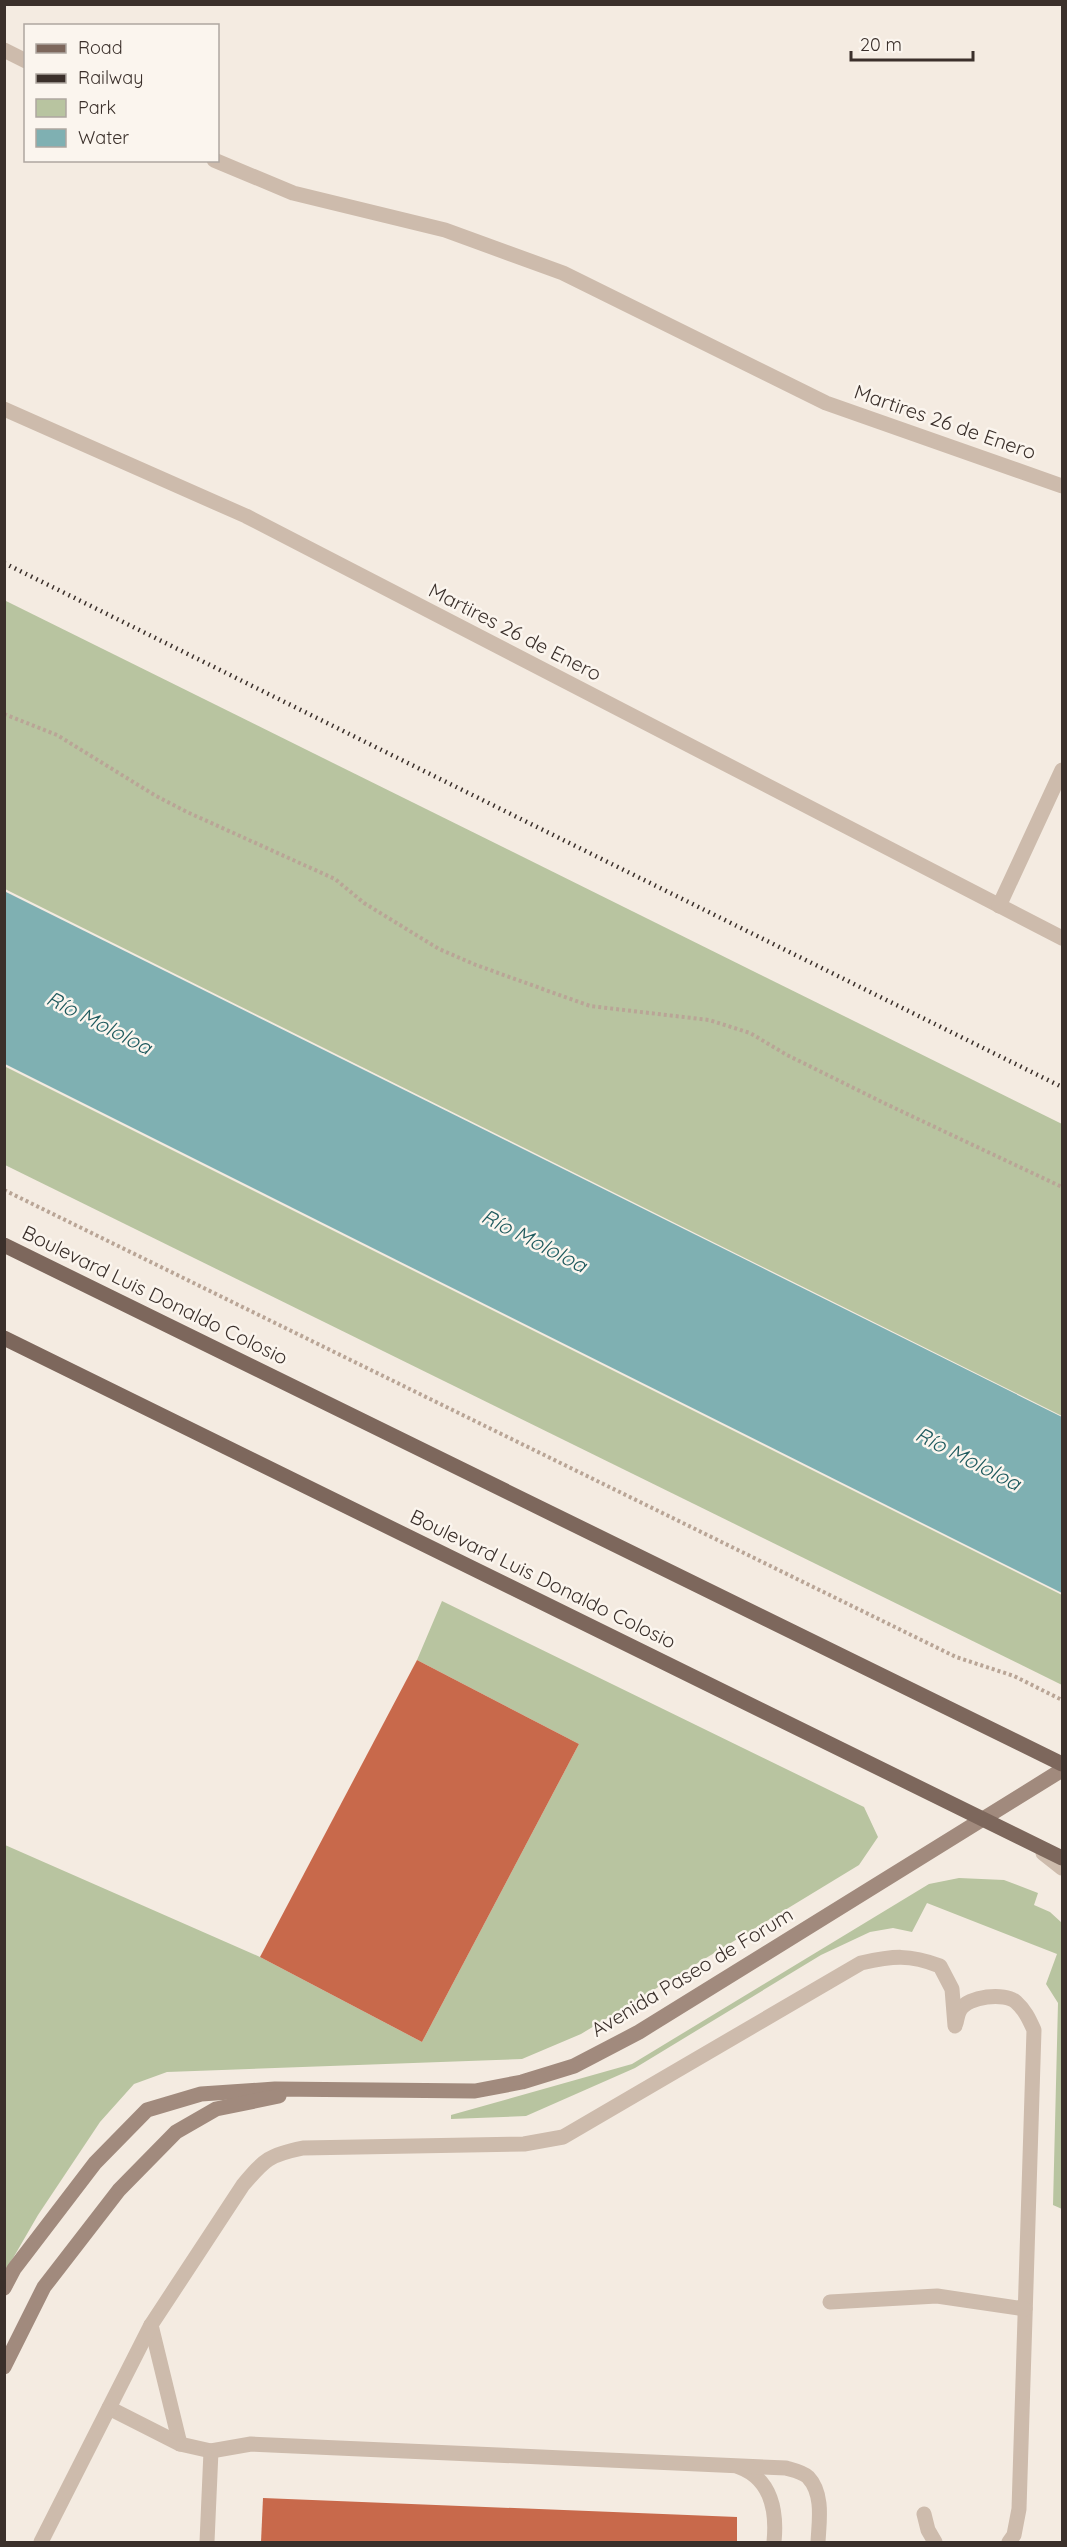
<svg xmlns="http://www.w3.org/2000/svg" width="1067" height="2547" viewBox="0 0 1067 2547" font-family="Quicksand,sans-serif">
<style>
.green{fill:#b8c4a0}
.water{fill:#7fb0b2}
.building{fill:#c8694b}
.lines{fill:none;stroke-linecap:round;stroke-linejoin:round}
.path{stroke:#b9a596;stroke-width:4;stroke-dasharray:3 3;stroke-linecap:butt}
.lane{stroke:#cdbbac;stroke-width:15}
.street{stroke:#cdbbac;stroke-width:15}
.secondary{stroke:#a18a7d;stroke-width:15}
.primary{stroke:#7d675c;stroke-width:15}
.rail{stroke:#3b302b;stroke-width:4.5;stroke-dasharray:1.5 4.5;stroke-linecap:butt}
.labels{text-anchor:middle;stroke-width:5;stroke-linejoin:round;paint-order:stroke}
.street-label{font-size:20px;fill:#3b302b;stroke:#fbf5ee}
.water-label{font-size:21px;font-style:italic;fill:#1f5a5e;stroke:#fbf5ee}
</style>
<rect width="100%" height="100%" fill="#f4ebe1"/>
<g class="green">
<polygon points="4,600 1062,1124 1062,1416 5,889"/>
<polygon points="4,1066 1062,1595 1062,1685 5,1165"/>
<polygon points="442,1601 864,1807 878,1837 859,1865 581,2034 522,2059 167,2072 134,2084 100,2122 38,2215 5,2272 5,1845 260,1957 422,2042 579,1744 417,1660"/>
<polygon points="959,1878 1004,1880 1038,1893 1034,1905 1050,1912 1062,1923 1062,2209 1053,2205 1058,2003 1046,1984 1057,1954 927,1903 912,1932 893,1928 870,1932 821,1955 635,2068 526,2116 451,2119 451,2115 632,2064 929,1884"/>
</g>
<polygon class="water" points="4,891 1062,1417 1062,1593 5,1064"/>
<g class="building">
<polygon points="417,1660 579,1744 422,2042 260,1957"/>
<polygon points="263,2498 737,2517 737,2542 261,2542"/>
</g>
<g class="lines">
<g class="path">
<polyline points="4,714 57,735 156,796 187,812 335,879 364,903 439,949 476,965 590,1006 709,1020 750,1033 787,1055 886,1104 1062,1187"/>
<polyline points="4,1190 956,1657 1014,1676 1062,1700"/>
</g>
<g class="lane">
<polyline points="1043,1853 1062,1868"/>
<path d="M956 2023C957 2019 958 2013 960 2010 968 1996 1005 1992 1016 2002 1025 2010 1029 2019 1034 2030L1019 2509 1014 2535 1009 2542"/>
<polyline points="830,2302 937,2296 1025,2309"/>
<polyline points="151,2325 180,2444"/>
<polyline points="109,2408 180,2444 211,2451"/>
<path d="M739 2467C772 2479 777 2512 774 2542"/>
<polyline points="924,2514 928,2530 935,2542"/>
<path d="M41 2542 151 2325 243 2185C265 2159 269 2155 303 2148L524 2144 563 2137 861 1963C893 1956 909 1954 940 1966L952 1989 955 2026"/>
<path d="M207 2542 211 2451 251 2444 786 2468C793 2470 803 2472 808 2477 824 2494 819 2522 818 2542"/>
</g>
<g class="street">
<polyline points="4,50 26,61"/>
<polyline points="214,160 293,193 445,230 563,273 826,403 1062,486"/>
<polyline points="4,409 246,516 1062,938"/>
<polyline points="999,906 1062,770"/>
</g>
<g class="secondary">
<polyline points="4,2288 14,2269 95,2163 147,2110 201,2094 275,2089 475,2091 522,2082 574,2066 639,2032 1062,1770"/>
<polyline points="4,2367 44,2287 119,2190 176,2132 216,2109 279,2096"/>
</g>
<g class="primary">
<polyline points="4,1245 1062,1764"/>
<polyline points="4,1338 1062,1858"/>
</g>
<polyline class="rail" points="4,563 1062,1087"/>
</g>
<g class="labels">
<g class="street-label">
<text transform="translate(945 422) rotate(19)" y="7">Martires 26 de Enero</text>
<text transform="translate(515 632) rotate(27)" y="7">Martires 26 de Enero</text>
<text transform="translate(155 1295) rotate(26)" y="7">Boulevard Luis Donaldo Colosio</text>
<text transform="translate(543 1579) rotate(26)" y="7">Boulevard Luis Donaldo Colosio</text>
<text transform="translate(692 1972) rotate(-31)" y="7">Avenida Paseo de Forum</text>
</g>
<g class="water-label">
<text transform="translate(99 1023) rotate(27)" y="7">Río Mololoa</text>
<text transform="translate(534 1241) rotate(27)" y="7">Río Mololoa</text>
<text transform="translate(968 1459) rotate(27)" y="7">Río Mololoa</text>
</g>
</g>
<rect width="1067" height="2547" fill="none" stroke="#3b302b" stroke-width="12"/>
<rect x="24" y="24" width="195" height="138" fill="#fbf5ee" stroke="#aea6a0" stroke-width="1.5"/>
<rect x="36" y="44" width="30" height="9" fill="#7d675c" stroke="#aea6a0" stroke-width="1.5"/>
<text x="78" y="54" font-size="18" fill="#3b302b">Road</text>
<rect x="36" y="74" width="30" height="9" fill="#3b302b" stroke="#aea6a0" stroke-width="1.5"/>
<text x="78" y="84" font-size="18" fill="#3b302b">Railway</text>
<rect x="36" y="99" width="30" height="18" fill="#b8c4a0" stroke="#aea6a0" stroke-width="1.5"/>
<text x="78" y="114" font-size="18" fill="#3b302b">Park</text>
<rect x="36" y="129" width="30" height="18" fill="#7fb0b2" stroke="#aea6a0" stroke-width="1.5"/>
<text x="78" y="144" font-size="18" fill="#3b302b">Water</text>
<path d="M851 51v9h122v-9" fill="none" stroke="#3b302b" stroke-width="3"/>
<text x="860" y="51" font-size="18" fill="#3b302b" stroke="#fbf5ee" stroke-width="4.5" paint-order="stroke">20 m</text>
</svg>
